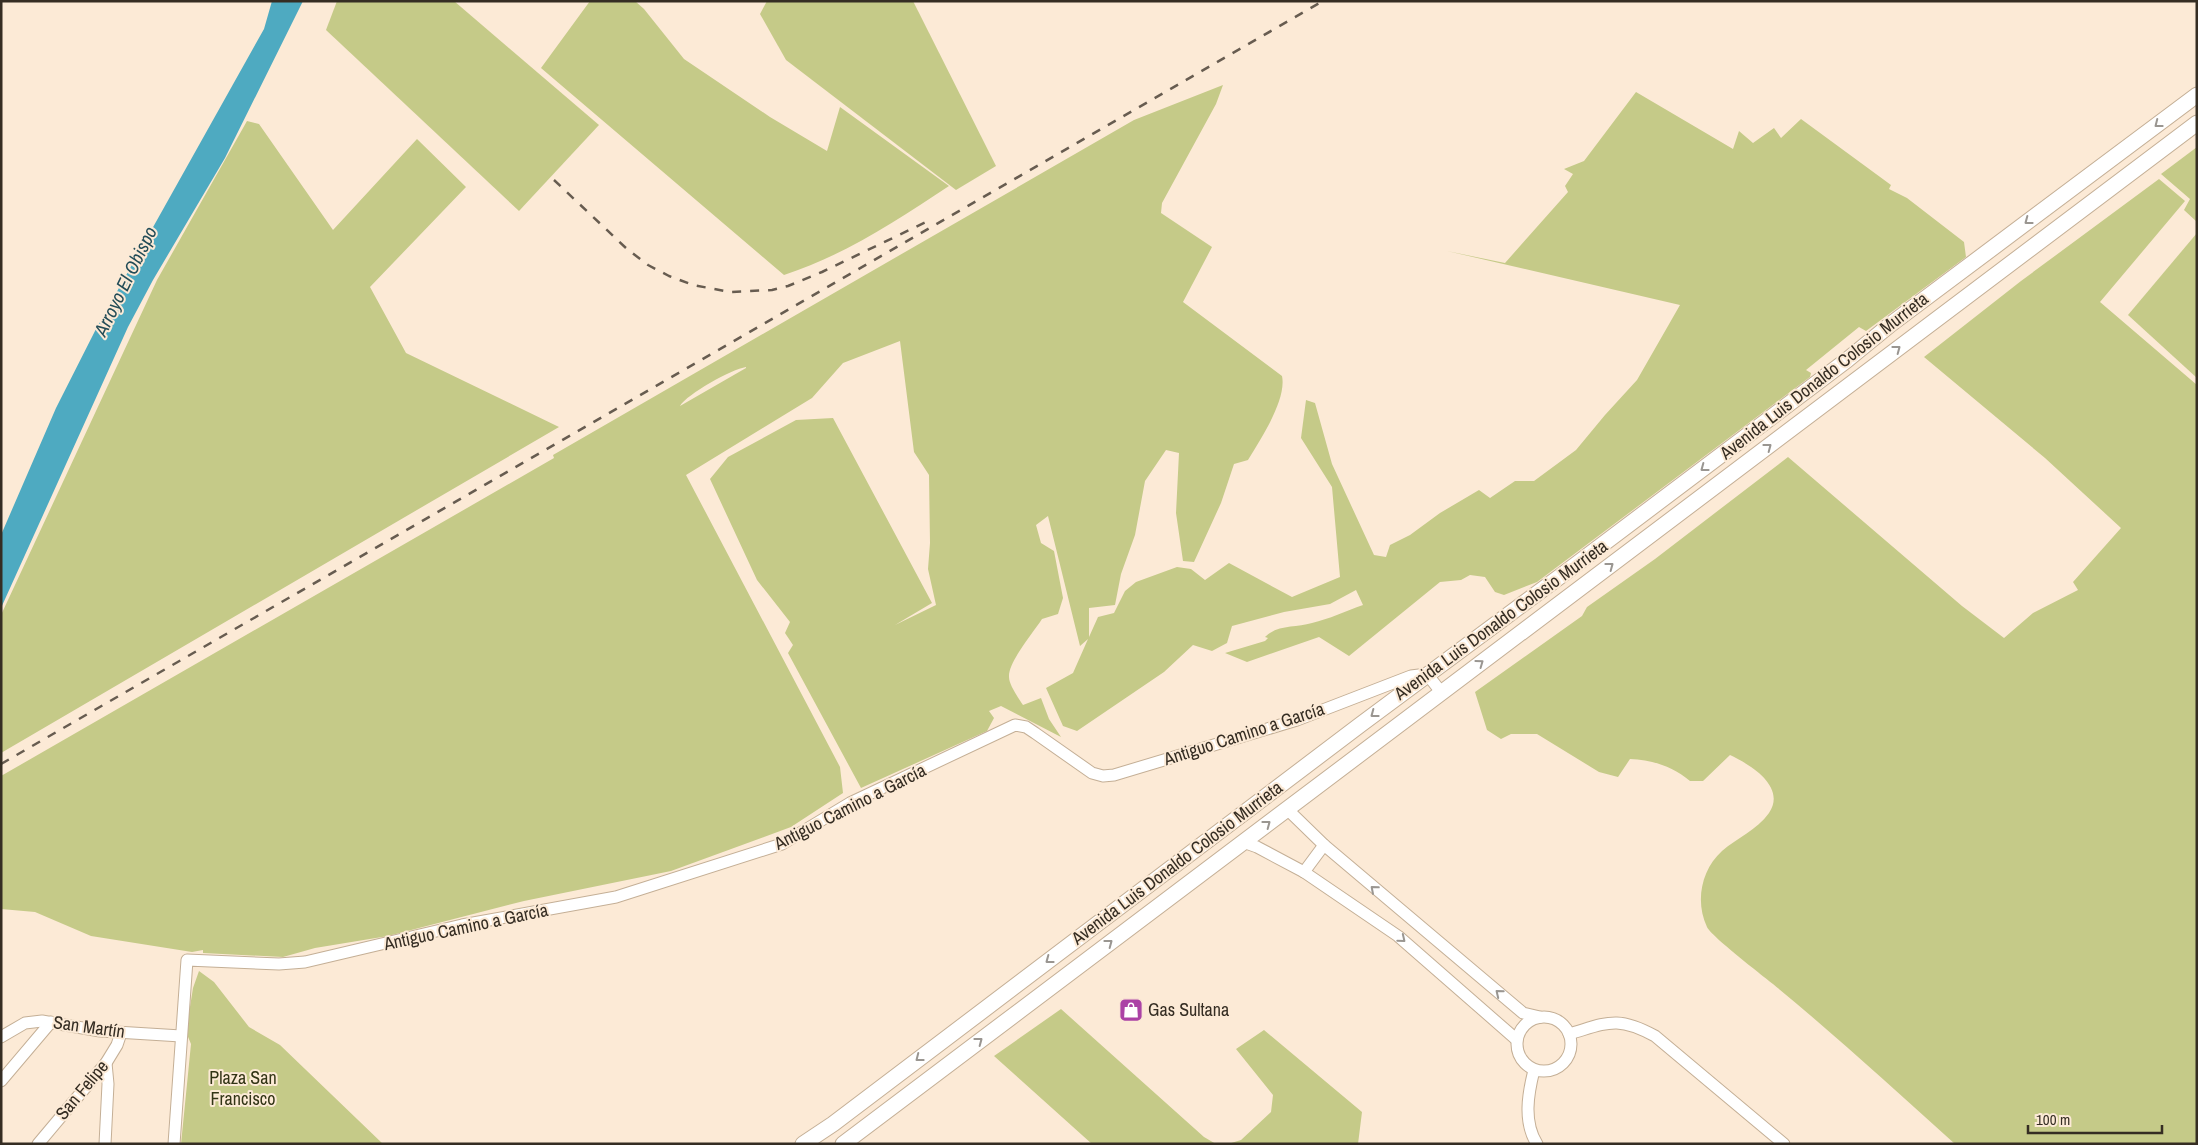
<svg xmlns="http://www.w3.org/2000/svg" width="2198" height="1145" viewBox="0 0 2198 1145" font-family="'Archivo Narrow',sans-serif">
<style>
.green{fill:#c5ca88;fill-rule:evenodd}
.water{fill:#4eaac1}
.lines{fill:none;stroke-linecap:round;stroke-linejoin:round}
.street-casing{stroke:#c4af96;stroke-width:13}
.secondary-casing{stroke:#c4af96;stroke-width:17}
.street{stroke:#fff;stroke-width:11}
.secondary{stroke:#fff;stroke-width:15}
.rail{stroke:#675c50;stroke-width:2.5;stroke-dasharray:9 9;stroke-linecap:butt}
.oneway{stroke:#9a9691}
.labels{text-anchor:middle;stroke-width:4;stroke-linejoin:round;paint-order:stroke}
.street-label{font-size:18px;fill:#352d23;stroke:#fcead6}
.poi-label{font-size:18px;fill:#352d23;stroke:#fcead6;text-anchor:start}
.park-label{font-size:18px;fill:#323415;stroke:#fcead6}
.water-label{font-size:19px;font-style:italic;fill:#234c57;stroke:#fcead6}
</style>
<rect width="100%" height="100%" fill="#fcead6"/>
<g class="green">
<polygon points="337,1 454,1 599,125 519,211 326,30"/>
<path d="M590 1H635L644 9 684 59 770 117 827 151 840 107 949 186C896 221 845 255 784 275L541 68Z"/>
<polygon points="767,1 913,1 996,166 956,190 786,60 760,14"/>
<path d="M1223 85 1216 104 1162 203 1161 213 1212 247 1183 302 1282 376C1287 400 1260 440 1248 460L1234 464 1221 503 1194 562 1183 561 1176 513 1179 453 1166 450 1145 481 1135 535 1121 574 1115 605 1089 608V637L1098 617 1114 613 1125 591 1136 582 1177 567 1191 569 1205 580 1229 563 1292 597 1340 577 1332 487 1301 438 1306 400 1315 403 1332 464 1374 555 1386 557 1390 545 1410 535 1440 513 1479 490 1490 498 1515 481H1534L1576 450 1605 415 1637 380 1680 305 1447 251 1505 263 1568 192 1565 186 1573 174 1564 169 1584 161 1636 92 1733 149 1739 131 1753 143 1774 128 1781 138 1801 119 1891 185 1889 189 1907 198 1964 242 1966 257 1866 331 1859 327 1806 370 1811 373 1810 377 1537 582 1504 595 1495 592 1485 577 1470 575 1461 580 1440 582 1349 656 1319 637 1247 662 1225 653 1265 641 1268 638 1265 637C1278 624 1296 628 1312 623 1329 619 1346 611 1363 605L1356 590 1330 604 1284 612 1232 626 1227 643 1212 651 1193 645 1164 672 1077 731 1063 726 1046 688 1073 673 1088 639 1080 646 1048 516 1036 525 1041 543 1054 551 1063 598 1058 614 1042 619C1033 633 1008 662 1009 677 1009 685 1018 697 1023 705L1041 698 1049 719 1061 737 1001 706 989 711 994 718 987 731 861 788 788 653 793 645 785 633 790 622 757 580 710 479 728 457 796 420 833 418 932 603 895 625 936 605 928 569 930 543 929 475 914 452 900 341 843 363 812 398 686 475 840 767 843 793 791 827 671 871 524 901 388 936 315 948 283 957 203 953V950L192 952 91 936 35 912 1 909V776L554 458 553 455 1134 120ZM746 367V368L680 406C687 394 732 369 746 367Z"/>
<polygon points="247,121 259,124 333,230 417,139 466,187 370,287 406,353 559,427 1,753 1,615 157,280"/>
<polygon points="2197,147 2197,222 2184,210 2190,199 2161,174"/>
<path d="M2159 179 2185 201 2100 302 2197 385V1144H1955C1895 1090 1835 1035 1773 984 1762 975 1711 936 1707 927 1695 902 1701 870 1722 851 1737 838 1757 830 1769 813 1787 786 1749 764 1730 755L1703 781H1690C1672 766 1652 760 1630 759L1618 777 1599 772 1537 734H1511L1501 739 1487 730 1475 692 1582 616 1587 607 1655 559 1788 457 1962 606 2004 638 2033 613 2078 590 2073 582 2121 528 2045 458 1924 357 2021 281Z"/>
<polygon points="2197,233 2197,378 2128,315"/>
<polygon points="199,971 214,982 249,1027 280,1045 383,1144 181,1144 191,1044 186,1032 193,988"/>
<polygon points="1061,1009 1204,1137 1216,1144 1092,1144 994,1056"/>
<polygon points="1264,1030 1362,1112 1358,1144 1228,1144 1241,1140 1271,1112 1273,1095 1236,1049"/>
</g>
<polygon class="water" points="272,1 303,1 225,158 153,280 128,327 1,608 1,535 56,408 96,329 264,29"/>
<g class="lines">
<g class="street-casing">
<g id="street">
<polyline points="1287,809 1324,845 1523,1013 1540,1017"/>
<polyline points="1243,842 1257,847 1304,872 1398,936 1517,1040"/>
<polyline points="1304,872 1324,845"/>
<circle cx="1544" cy="1044" r="27"/>
<path d="M1569 1034C1607 1023 1617 1015 1655 1036L1784 1144"/>
<polyline points="1,1037 25,1023 42,1021 100,1031 181,1036"/>
<path d="M1534 1070C1528 1094 1523 1122 1537 1144"/>
<polyline points="1,1081 51,1022"/>
<polyline points="38,1144 106,1063 117,1045 121,1033"/>
<polyline points="105,1144 108,1084 106,1063"/>
<polyline points="174,1144 187,960 279,964 305,962 462,925 616,897 782,844 850,803 1015,725 1026,727 1035,733 1092,773 1103,776 1114,775 1297,720 1411,676 1427,674 1441,692"/>
</g>
</g>
<g class="secondary-casing">
<g id="secondary">
<polyline points="803,1144 833,1124 1360,725 1566,572 1847,360 1891,324 2197,95"/>
<polyline points="843,1144 2197,123"/>
</g>
</g>
<use href="#street" class="street"/>
<use href="#secondary" class="secondary"/>
<g class="rail">
<polyline points="554,180 627,249 648,265 669,276 693,285 730,292 772,290 788,286 822,272 926,222"/>
<polyline points="1,764 1323,1"/>
</g>
</g>
<defs><path id="oneway-chevron" d="M-2-3.5L2.5 0L-2 3.5" fill="none" stroke-width="1.6" stroke-linecap="round" stroke-linejoin="round" transform="scale(1.25)"/></defs>
<g class="oneway">
<use href="#oneway-chevron" transform="translate(2158 124) rotate(142)"/>
<use href="#oneway-chevron" transform="translate(2028 221) rotate(143)"/>
<use href="#oneway-chevron" transform="translate(1897 349) rotate(-37)"/>
<use href="#oneway-chevron" transform="translate(1768 447) rotate(-37)"/>
<use href="#oneway-chevron" transform="translate(1704 468) rotate(143)"/>
<use href="#oneway-chevron" transform="translate(1610 566) rotate(-37)"/>
<use href="#oneway-chevron" transform="translate(1480 663) rotate(-36)"/>
<use href="#oneway-chevron" transform="translate(1374 714) rotate(143)"/>
<use href="#oneway-chevron" transform="translate(1267 824) rotate(-37)"/>
<use href="#oneway-chevron" transform="translate(1374 889) rotate(-139)"/>
<use href="#oneway-chevron" transform="translate(1402 939) rotate(39)"/>
<use href="#oneway-chevron" transform="translate(1109 943) rotate(-37)"/>
<use href="#oneway-chevron" transform="translate(1049 960) rotate(143)"/>
<use href="#oneway-chevron" transform="translate(1499 993) rotate(-141)"/>
<use href="#oneway-chevron" transform="translate(979 1041) rotate(-37)"/>
<use href="#oneway-chevron" transform="translate(919 1058) rotate(142)"/>
</g>
<defs>
<g id="shop-square" transform="scale(1.25)"><rect x="-9" y="-9" width="18" height="18" rx="4" fill="#ab42a5" stroke="#fcead6"/><path d="M-5-2.5h2.3a2.7 3.5 0 0 1 5.4 0H5L5.5 6h-11ZM-1.5-2.5h3a1.5 2.3 0 0 0-3 0Z" fill="#fff"/></g>
</defs>
<g fill-rule="evenodd">
<use href="#shop-square" x="1131" y="1010"/>
</g>
<g class="labels">
<g class="street-label">
<text transform="translate(1824 376) rotate(-38)" y="6">Avenida Luis Donaldo Colosio Murrieta</text>
<text transform="translate(1501 620) rotate(-36)" y="6">Avenida Luis Donaldo Colosio Murrieta</text>
<text transform="translate(1244 734) rotate(-18)" y="6">Antiguo Camino a García</text>
<text transform="translate(850 807) rotate(-27)" y="6">Antiguo Camino a García</text>
<text transform="translate(1177 863) rotate(-37)" y="6">Avenida Luis Donaldo Colosio Murrieta</text>
<text transform="translate(466 927) rotate(-12)" y="6">Antiguo Camino a García</text>
<text transform="translate(89 1027) rotate(8)" y="6">San Martín</text>
<text transform="translate(82 1090) rotate(-50)" y="6">San Felipe</text>
</g>
<g class="poi-label">
<text x="1148" y="1016">Gas Sultana</text>
</g>
<g class="park-label">
<text x="243" y="1084">Plaza San<tspan x="243" dy="21">Francisco</tspan></text>
</g>
<g class="water-label">
<text transform="translate(125 281) rotate(-64)" y="7">Arroyo El Obispo</text>
</g>
</g>
<rect width="2198" height="1145" fill="none" stroke="#352d23" stroke-width="5"/>
<path d="M2028 1125v8h134v-8" fill="none" stroke="#352d23" stroke-width="2.5"/>
<text x="2036" y="1125" font-size="15" fill="#352d23" stroke="#fcead6" stroke-width="4" paint-order="stroke">100 m</text>
</svg>
